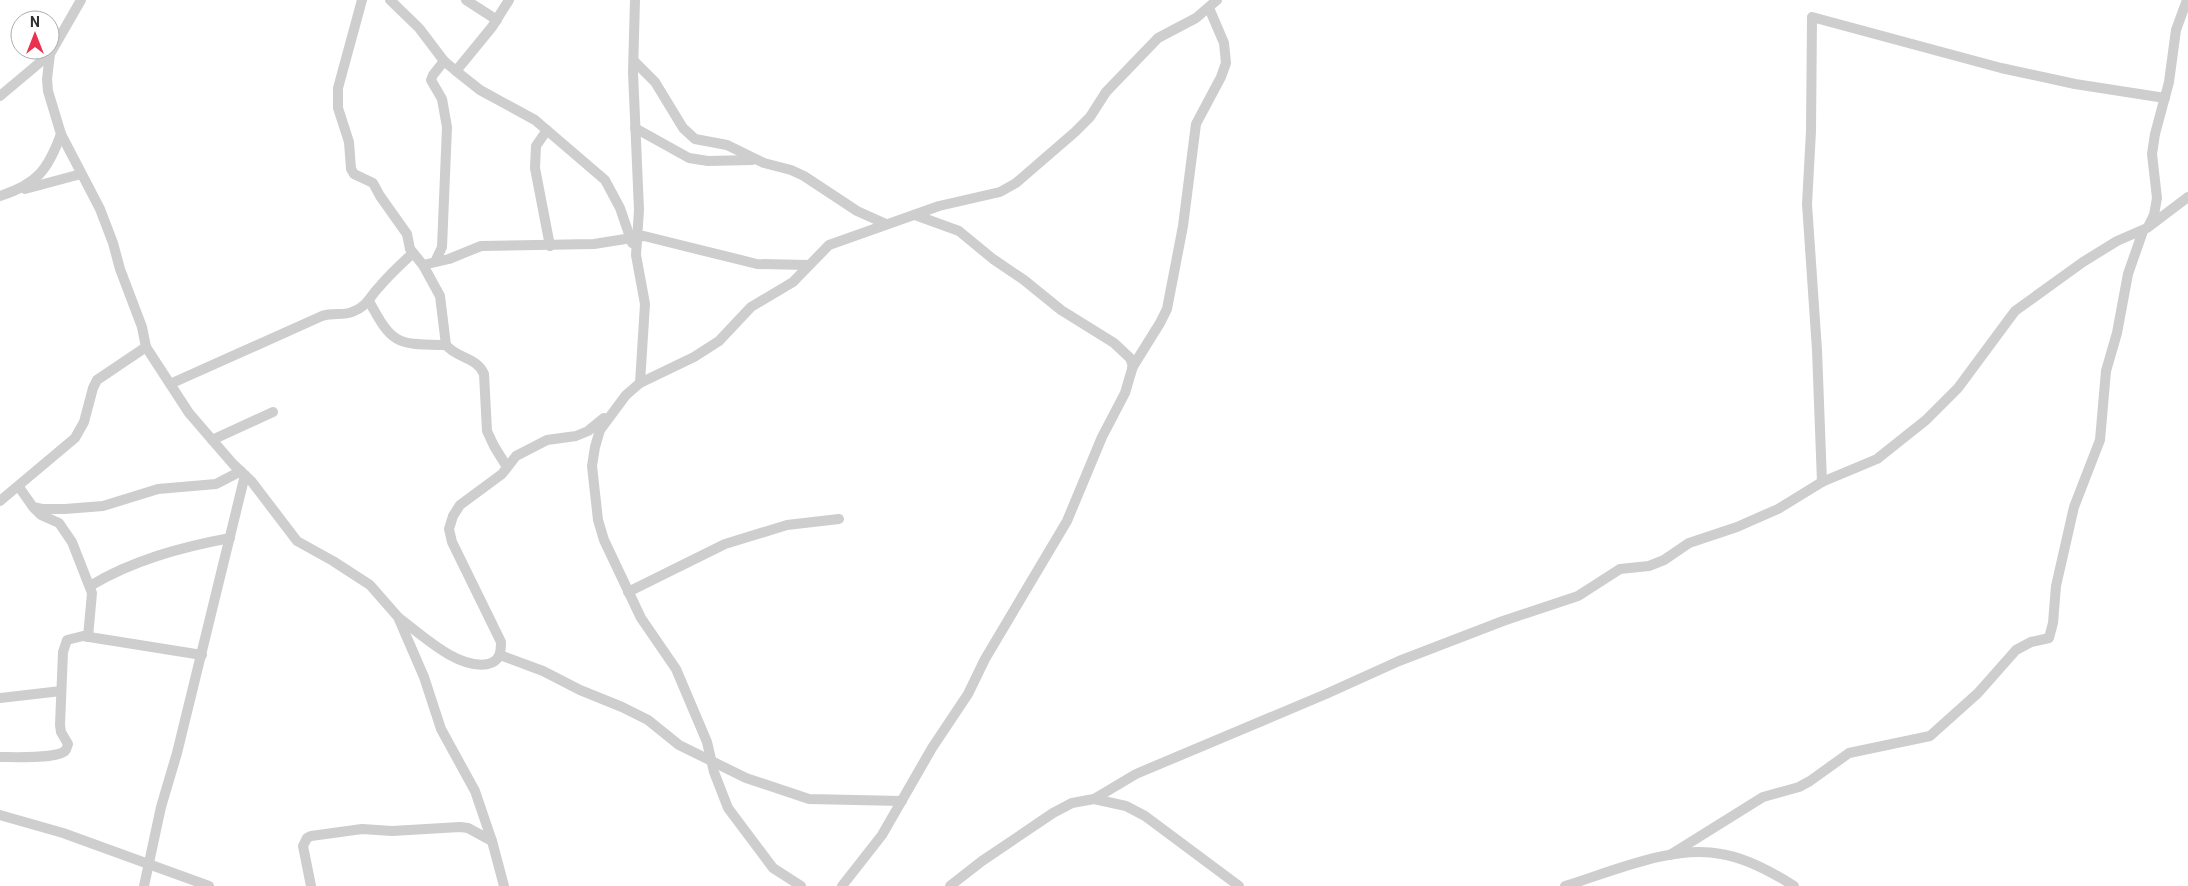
<svg xmlns="http://www.w3.org/2000/svg" width="2188" height="886" viewBox="0 0 2188 886" font-family="Roboto,sans-serif">
<style>
.lines{fill:none;stroke-linecap:round;stroke-linejoin:round}
.minor{stroke:#cecece;stroke-width:10}
</style>
<rect width="100%" height="100%" fill="#fff"/>
<g class="lines">
<g class="minor">
<polyline points="81,0 50,54 47,79 48,91 61,134 100,209 113,243 120,269 142,327 146,347 189,413 233,464 252,482 297,541 333,561 370,585 398,617 424,677 441,729 475,791 492,841 504,886"/>
<path d="M362 0 338 88V108L349 142 351 169 354 174 373 183 380 196 407 234 410 249 423 265 440 296 446 345C456 358 477 357 484 374L487 431 494 446 507 467"/>
<polyline points="390,0 419,28 444,61 456,71 480,90 535,120 605,180 620,208 632,243"/>
<polyline points="466,0 497,20"/>
<polyline points="635,0 633,72 639,210 636,255 645,304 640,383"/>
<polyline points="634,61 655,82 683,128 695,139 727,145 764,163 791,170 804,176 857,211 886,224"/>
<polyline points="456,71 492,27 509,0"/>
<polyline points="0,96 50,54"/>
<polyline points="635,128 689,158 708,161 752,160"/>
<polyline points="547,130 536,146 535,168 550,246"/>
<polyline points="25,189 81,174"/>
<path d="M0 196C37 184 48 170 61 134"/>
<polyline points="2149,225 2154,215 2157,198 2152,154 2155,134 2169,82 2176,30 2187,0"/>
<polyline points="435,262 442,247 447,127 442,99 431,80 433,75 444,61"/>
<polyline points="423,265 449,259 481,246 594,244 644,236 757,264 808,265"/>
<path d="M369 301C393 346 397 344 446 345"/>
<polyline points="1132,368 1160,323 1167,309 1183,226 1196,124 1221,77 1226,63 1224,43 1209,8"/>
<path d="M170 384 322 316C333 312 343 316 352 312 367 307 370 296 380 286 390 274 402 263 413 253"/>
<polyline points="212,440 273,412"/>
<polyline points="1822,482 1817,350 1807,204 1811,131 1812,17 2001,68 2075,84 2165,98"/>
<polyline points="19,487 33,507 42,509 65,509 103,506 158,489 216,484 241,471"/>
<polyline points="0,501 75,438 84,422 93,388 97,380 146,347"/>
<polyline points="34,508 41,515 59,523 72,542 92,593 88,637"/>
<path d="M90 586C133 560 182 547 230 538"/>
<polyline points="628,592 725,544 787,525 839,519"/>
<path d="M399 618C422 635 458 670 488 664 500 661 501 652 501 642L452 542 449 529 453 516 460 505 502 474 516 456 547 440 576 436 588 431 604 418"/>
<polyline points="500,655 543,671 580,690 622,707 648,720 679,745 746,778 809,799 902,801"/>
<polyline points="0,698 61,691"/>
<path d="M0 757C13 757 55 759 65 751 67 749 67 746 68 744L61 732 60 725 63 652 67 640 83 636 202 655"/>
<polyline points="1094,799 1136,774 1326,694 1399,661 1503,621 1578,596 1620,569 1649,566 1664,560 1689,543 1737,527 1778,509 1822,482 1877,459 1926,420 1958,388 2015,311 2083,262 2117,241 2147,228 2188,197"/>
<polyline points="0,815 63,833 209,886"/>
<polyline points="1670,855 1763,797 1799,787 1810,781 1849,753 1930,736 1978,693 2016,650 2031,642 2049,638 2053,623 2056,586 2074,507 2100,440 2106,371 2117,333 2128,274 2143,231"/>
<polyline points="144,886 161,807 177,753 245,475"/>
<polyline points="311,886 303,846 307,838 311,836 362,829 392,831 460,827 468,828 492,841"/>
<polyline points="801,886 773,868 728,808 714,772 707,742 676,669 641,618 604,540 598,520 592,466 595,447 600,430 626,395 640,383 694,357 719,341 751,307 793,282 829,245 939,206 1000,192 1016,183 1075,132 1090,117 1106,92 1158,38 1196,18 1217,0"/>
<polyline points="842,886 882,835 932,748 968,694 985,659 1067,521 1102,437 1125,393 1133,366 1130,358 1114,343 1061,310 1024,280 993,259 959,231 915,215"/>
<polyline points="950,886 982,861 1053,813 1072,803 1094,799 1126,806 1145,816 1239,886"/>
<path d="M1565 886C1611 872 1673 844 1721 854 1747 858 1772 872 1794 886"/>
</g>
</g>
<g transform="translate(35 35)"><circle r="24" fill="#ffffff" stroke="#adadad"/>
<path d="M0-4L9 19L0 12L-9 19Z" fill="#e9324d"/>
<text y="-8" font-size="14" font-weight="bold" text-anchor="middle" fill="#313131">N</text>
</g>
</svg>
